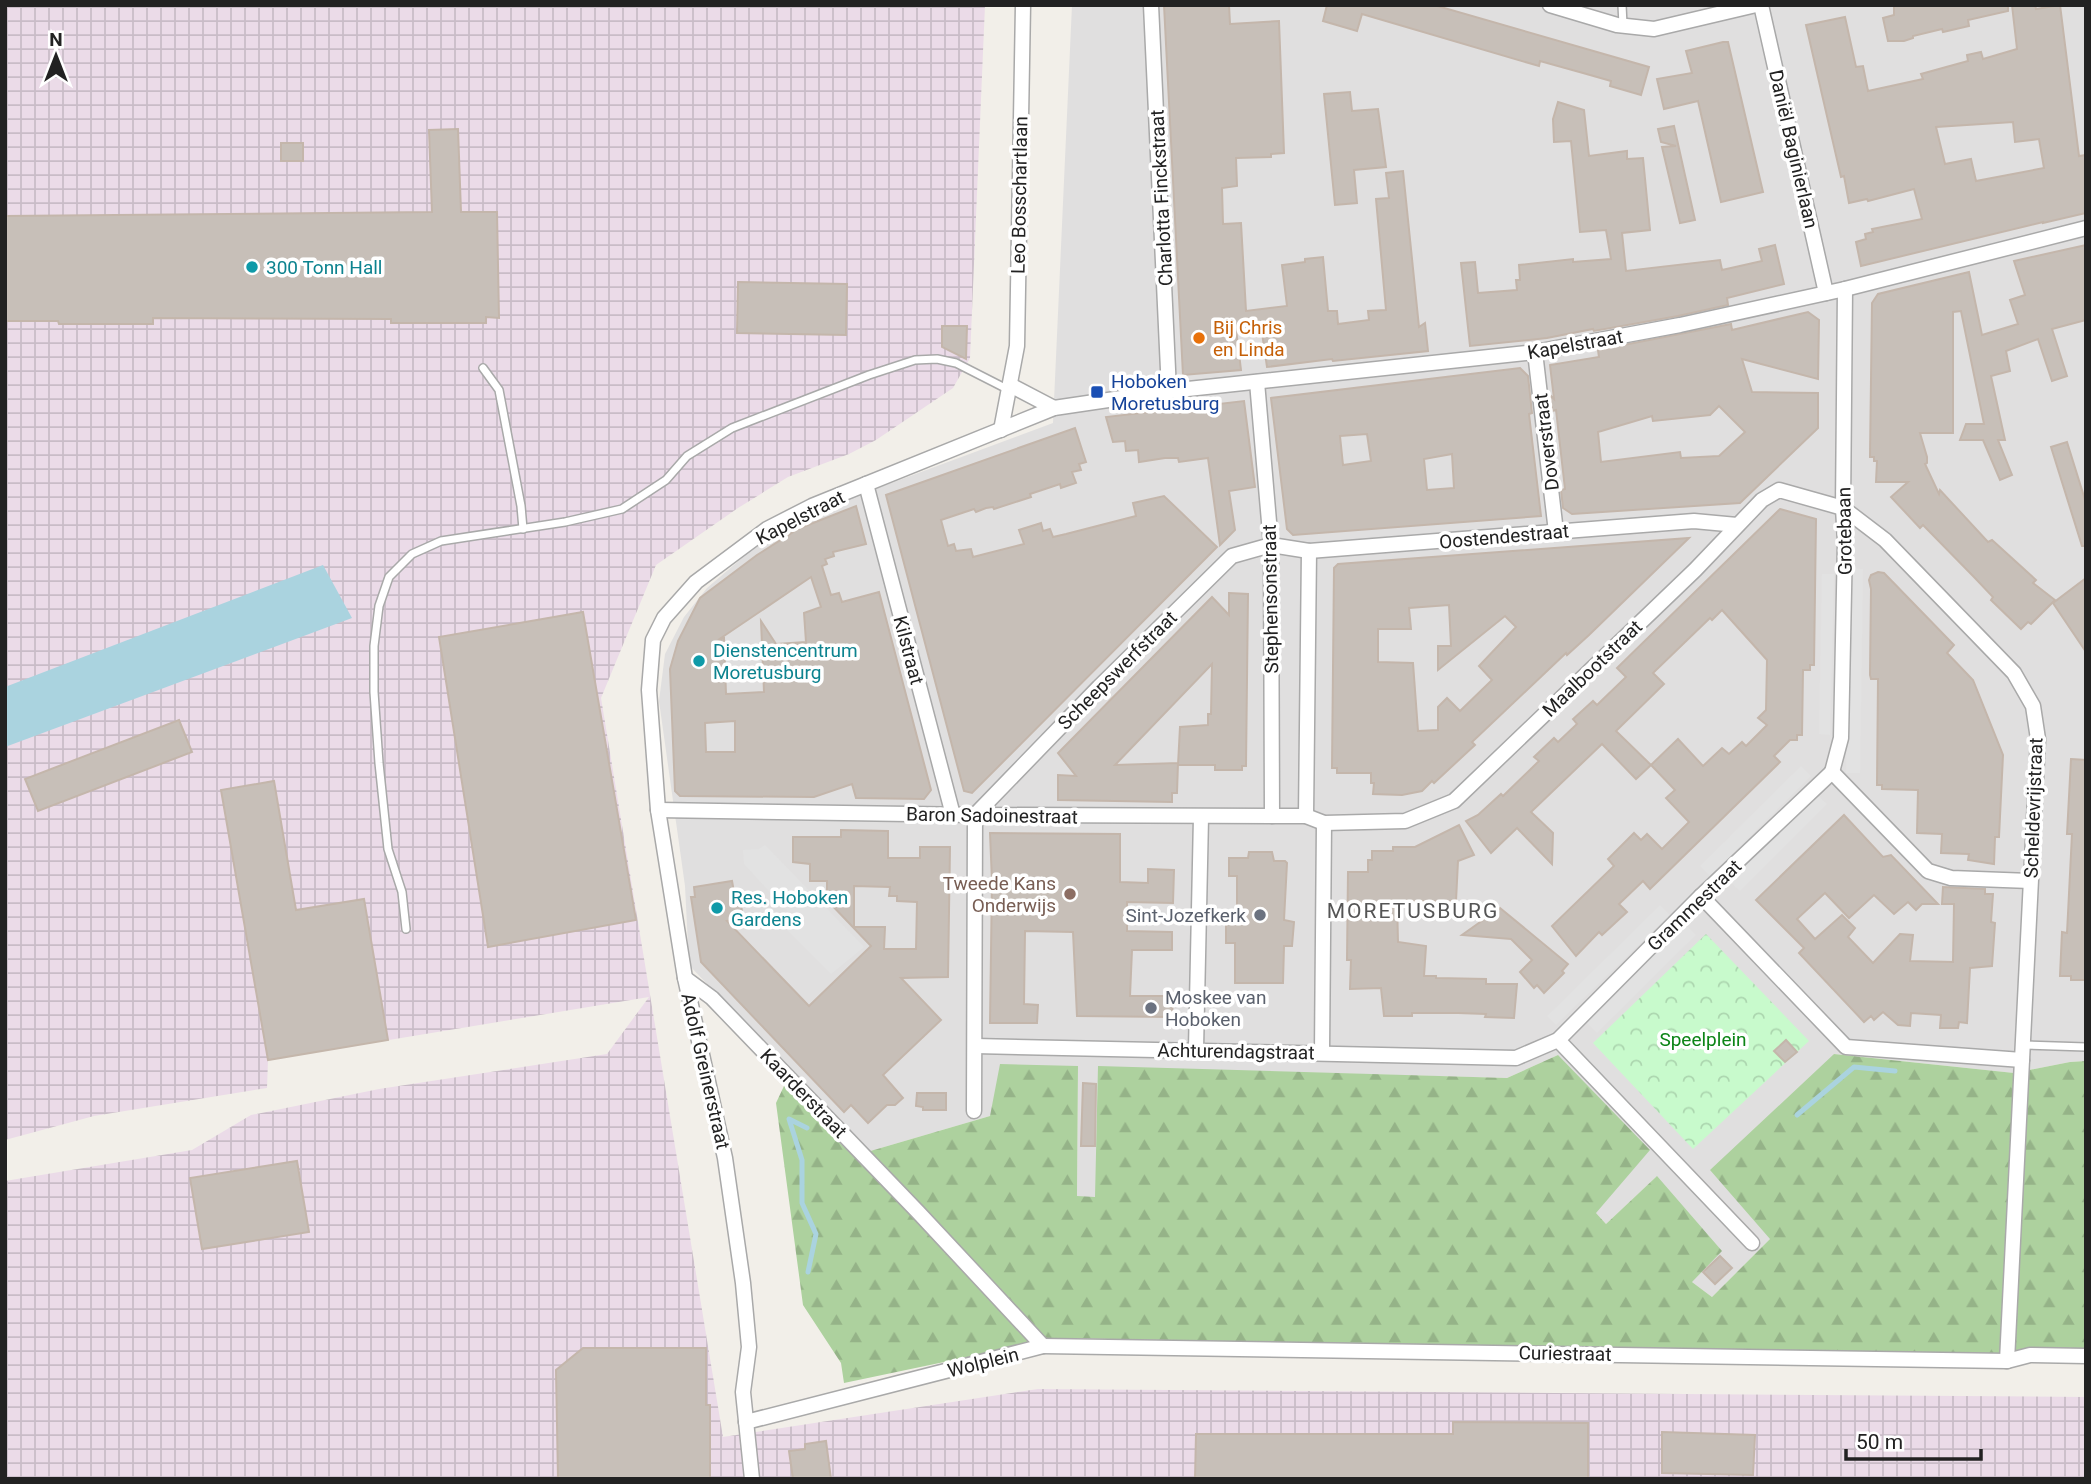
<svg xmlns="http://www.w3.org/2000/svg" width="2091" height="1484" viewBox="0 0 2091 1484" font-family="Roboto,sans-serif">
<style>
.residential{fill:#e0dfdf}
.industrial{fill:url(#industrial-grid)}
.forest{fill:url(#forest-firs)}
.park{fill:url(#park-crowns)}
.parking{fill:#e2e2e2}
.water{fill:#aad3df}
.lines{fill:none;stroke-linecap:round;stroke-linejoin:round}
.stream{stroke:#aad3df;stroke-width:5}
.building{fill:#c7bfb8;stroke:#c4b6ab;stroke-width:2;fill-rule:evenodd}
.service-casing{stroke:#a9a9a9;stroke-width:10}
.minor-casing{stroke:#a9a9a9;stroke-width:17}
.service{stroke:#fff;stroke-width:7}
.minor{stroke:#fff;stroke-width:14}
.culture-dot{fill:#0f9aa8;stroke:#fff;stroke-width:2.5}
.food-dot{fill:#e8710a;stroke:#fff;stroke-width:2.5}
.transit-dot{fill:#1a4fb4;stroke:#fff;stroke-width:2.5}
.education-dot{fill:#8d6e63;stroke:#fff;stroke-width:2.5}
.worship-dot{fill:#6b7280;stroke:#fff;stroke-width:2.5}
.labels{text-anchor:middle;stroke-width:7;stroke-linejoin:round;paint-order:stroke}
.street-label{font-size:19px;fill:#222;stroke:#fff}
.culture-label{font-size:19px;fill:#0d838f;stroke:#fff;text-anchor:start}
.food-label{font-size:19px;fill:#c56008;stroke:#fff;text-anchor:start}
.transit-label{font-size:19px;fill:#164399;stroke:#fff;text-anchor:start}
.education-label{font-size:19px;fill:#785e54;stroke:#fff;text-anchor:end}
.worship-label{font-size:19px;fill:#5b616d;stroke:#fff;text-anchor:end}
.park-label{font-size:19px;fill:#0c8416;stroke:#fff}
.neighbourhood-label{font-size:21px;letter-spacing:2px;fill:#555;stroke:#fff}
</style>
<defs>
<pattern id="industrial-grid" width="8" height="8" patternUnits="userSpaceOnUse" patternTransform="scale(1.75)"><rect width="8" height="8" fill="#ebdbe8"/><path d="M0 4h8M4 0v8" fill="none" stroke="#c9bcc7"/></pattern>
<pattern id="forest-firs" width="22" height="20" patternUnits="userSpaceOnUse" patternTransform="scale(1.75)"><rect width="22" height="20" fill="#add19e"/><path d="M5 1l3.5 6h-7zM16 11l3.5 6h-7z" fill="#95b388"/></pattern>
<pattern id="park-crowns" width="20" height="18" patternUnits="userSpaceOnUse" patternTransform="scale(1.75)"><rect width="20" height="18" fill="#c8facc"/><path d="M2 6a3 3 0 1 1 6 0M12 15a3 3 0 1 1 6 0" fill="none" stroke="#acd6af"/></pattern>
</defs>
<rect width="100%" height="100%" fill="#f2efe9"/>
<polygon class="residential" points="1072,5 2086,5 2086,1061 2070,1062 2014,1073 1834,1054 1770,1239 1712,1297 1692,1282 1656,1177 1606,1224 1596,1213 1558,1055 1507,1078 1099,1067 1096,1197 1077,1197 1078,1067 990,1116 867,1152 689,965 685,886 659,701 665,654 684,617 707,588 755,547 851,498 1053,423"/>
<polygon class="industrial" points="5,5 985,5 970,358 953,388 876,440 849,454 788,477 738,508 656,565 601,698 723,1437 1038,1389 2086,1397 2085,1479 5,1479 5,1181 192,1150 251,1115 379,1089 607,1054 649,997 268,1060 267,1088 94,1116 5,1140"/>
<polygon class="forest" points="1834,1054 2014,1073 2070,1062 2086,1061 2086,1357 1058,1338 844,1383 841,1363 803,1305 776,1103 784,1086 844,1147 867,1152 990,1116 1000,1064 1078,1066 1077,1196 1095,1197 1098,1066 1507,1078 1558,1055 1650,1150 1596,1213 1606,1224 1657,1176 1722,1251 1692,1282 1712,1297 1770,1239 1710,1170"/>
<polygon class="park" points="1706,934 1809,1041 1693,1149 1593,1043"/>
<g class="parking">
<polygon points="1849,568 1863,569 1860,773 1846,773"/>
<polygon points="1822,574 1834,574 1830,735 1819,734"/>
<polygon points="1801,766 1811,776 1710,876 1700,866"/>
<polygon points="1816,794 1827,804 1740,891 1729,881"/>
<polygon points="765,845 864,947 831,974 780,923 789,913 744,864 743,850 759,849"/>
<polygon points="1660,905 1670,915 1556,1025 1547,1016"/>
<polygon points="1684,923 1696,935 1597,1033 1585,1021"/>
</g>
<polygon class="water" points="323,565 352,618 5,747 5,687"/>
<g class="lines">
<g class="stream">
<polyline points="1797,1115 1854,1067 1895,1071"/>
<polyline points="807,1128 789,1119 802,1160 802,1203 816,1234 808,1272"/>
</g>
</g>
<g class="building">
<polygon points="1164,5 1229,5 1230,24 1279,21 1284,153 1271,154 1271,157 1236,158 1237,186 1222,188 1223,224 1241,223 1246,311 1287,306 1282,265 1305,262 1305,259 1323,257 1328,311 1337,311 1338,324 1369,320 1368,311 1386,310 1376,199 1389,198 1386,173 1403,171 1419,327 1425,323 1428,351 1333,361 1332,359 1267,367 1261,326 1236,329 1241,370 1183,375"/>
<polygon points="1327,5 1434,5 1649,67 1641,95 1610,86 1611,81 1583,73 1540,61 1539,66 1362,14 1357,31 1323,21"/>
<polygon points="1894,5 2008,5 2008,11 1968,20 1969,26 1943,32 1942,29 1913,36 1913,38 1904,41 1888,41 1883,18 1894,15"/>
<path d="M2012 5H2035L2036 9 2060 5 2079 156 2086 155V213L2043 223V222L1861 266 1856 242 1866 239 1865 234 1873 232 1872 229 1922 219 1914 189 1868 201 1867 199 1849 203 1844 176 1841 177 1806 25 1845 17 1856 67 1863 66 1868 91 1923 79 1921 74 1968 61 1967 55 1981 52 1983 59 2017 49ZM2013 122 2015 142 2039 139 2044 168 1976 181 1971 159 1945 164 1936 127Z"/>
<polygon points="1723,42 1728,42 1763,192 1721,202 1698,101 1664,109 1657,79 1692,73 1686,51"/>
<polygon points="1350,92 1352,111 1378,109 1386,167 1354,170 1357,203 1335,205 1324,94"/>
<polygon points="1558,102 1584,110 1589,156 1627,151 1627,159 1643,158 1650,230 1622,233 1626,271 1720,260 1722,270 1762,261 1759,249 1775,245 1784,284 1727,298 1728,305 1678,316 1594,331 1593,329 1547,338 1470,346 1461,263 1475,262 1478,293 1517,290 1516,280 1520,280 1519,265 1573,259 1573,262 1611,259 1606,230 1580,232 1571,141 1554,142 1553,119"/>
<polygon points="1674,126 1695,220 1680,223 1662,147 1676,146 1661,142 1658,129"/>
<polygon points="458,129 461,212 497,212 499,318 486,317 486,323 391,323 391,319 153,318 153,324 59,324 58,321 5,321 5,216 432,212 429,130"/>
<rect x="281" y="143" width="22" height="18"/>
<polygon points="2086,245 2086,320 2052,329 2067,376 2052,381 2038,339 2006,351 2010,371 1991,376 2005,440 1998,440 2012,475 2000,480 1983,440 1960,440 1966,424 1984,424 1961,311 1953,312 1953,433 1920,433 1927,457 1927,463 1925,464 1939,494 1940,490 1988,542 1992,540 2036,580 2033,583 2055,600 2031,624 2028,622 2021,629 1991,600 1993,597 1974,577 1923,525 1920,528 1891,497 1908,482 1876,482 1877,461 1874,461 1874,457 1870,457 1872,303 1878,294 1969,272 1982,335 2018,324 2010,300 2025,295 2014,261"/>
<polygon points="738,282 847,284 846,335 737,333"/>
<path d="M1808 312 1819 320 1818 379 1742 359 1752 392 1818 393V428L1740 503 1572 514 1563 508 1561 490 1565 489 1556 410 1552 411 1550 395 1554 399 1550 365 1599 357 1598 350 1731 324 1732 330ZM1719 406 1745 432 1719 456 1681 458 1680 452 1601 462 1598 432 1652 416 1653 421 1710 415Z"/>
<polygon points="942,326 967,326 966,359 942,347"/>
<path d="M1520 368 1528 376 1532 413 1529 414 1541 516 1293 535 1287 529 1271 398ZM1367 434 1371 461 1343 465 1340 436ZM1452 454 1454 488 1427 490 1424 459Z"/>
<polygon points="1244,401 1255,487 1229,491 1235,530 1220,545 1208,458 1179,462 1178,458 1165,458 1139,462 1138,450 1126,451 1125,441 1113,442 1106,417"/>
<polygon points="1075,428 1086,462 1079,464 1081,470 1072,472 1076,483 1061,488 1060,484 1030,494 1031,497 994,509 993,507 986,508 976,512 974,509 941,520 948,546 954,544 956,551 971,549 973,557 1024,544 1019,530 1041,523 1043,531 1050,529 1053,537 1066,534 1136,516 1133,503 1164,496 1217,547 972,793 964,791 886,495"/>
<polygon points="2067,442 2086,503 2086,546 2082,546 2051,447"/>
<path d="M856 506 866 544 833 552 834 556 825 559 827 564 822 566 831 595 839 593 842 602 879 592 931 790 924 799 856 798 852 784 814 797 680 796 675 791 670 669 678 641 700 598 757 555 798 529ZM811 577 821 607 804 613 806 642 776 644 761 621 764 692 726 694 724 638 718 640ZM735 721V752H706L705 723Z"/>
<path d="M1780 509 1816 519 1814 665H1810V670H1803L1802 735H1797V740H1790L1774 756 1780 762 1650 889 1643 881 1619 904 1627 912 1602 935 1599 932 1576 956 1552 926 1614 866 1608 859 1634 833 1641 840 1647 834 1662 849 1689 822 1666 798 1675 790 1651 765 1636 779 1602 744 1531 812 1553 833 1552 864 1517 828 1491 853 1466 821 1478 815 1501 794 1503 796 1539 761 1534 757 1554 738 1558 742 1577 724 1573 719 1593 701 1597 705 1626 677 1617 668ZM1722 610 1767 660 1766 710 1758 718 1767 725 1746 746 1742 742 1729 754 1722 748 1703 766 1678 739 1651 765 1616 731 1664 684 1653 673 1710 618 1712 620Z"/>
<path d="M1689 538 1589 635 1567 655 1566 653 1472 742 1475 745 1434 783 1432 781 1422 791 1402 795 1373 794 1374 783H1371V773H1337V768H1332L1334 568 1338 564ZM1449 605 1451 646H1438V670L1505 616 1516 627 1479 666 1492 680 1460 711 1447 698 1438 707V730L1418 731 1413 663 1378 662V629H1411L1409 608Z"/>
<polygon points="1878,572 1884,573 1954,645 1947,653 1973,680 2003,755 1999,837 1995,837 1994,864 1968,860 1969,854 1941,853 1942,834 1917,833 1918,790 1882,789 1882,785 1877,785 1878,679 1871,679 1870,675 1871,589 1869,580 1871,575"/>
<polygon points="2086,578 2086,652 2053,603"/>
<polygon points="1229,593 1248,594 1246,766 1242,766 1242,770 1215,770 1215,765 1178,765 1180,727 1208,725 1208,714 1211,714 1212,664 1115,765 1178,763 1177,793 1172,793 1172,802 1058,800 1058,775 1076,776 1058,753 1212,597 1229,615"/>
<polygon points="583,612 636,920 488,947 439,637"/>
<polygon points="179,720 192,752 38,811 25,779"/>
<polygon points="2071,759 2086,760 2086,980 2071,980 2071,976 2060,976 2062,932 2067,933 2072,834 2067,834"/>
<polygon points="274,781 296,910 364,899 388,1040 268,1060 221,790"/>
<polygon points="1844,815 1883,857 1891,855 1938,904 1922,904 1916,910 1908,902 1894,914 1874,895 1849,918 1825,893 1797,919 1815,939 1842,915 1855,928 1848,937 1873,963 1900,934 1913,935 1910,961 1953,962 1954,904 1942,904 1943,887 1985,889 1985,894 1993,894 1991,922 1995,923 1992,966 1970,968 1967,1023 1959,1022 1958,1028 1940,1028 1941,1015 1911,1013 1910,1026 1898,1025 1883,1012 1874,1020 1871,1016 1864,1022 1799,953 1804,948 1756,900"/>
<polygon points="1459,825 1474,855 1458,861 1456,901 1397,901 1398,942 1426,946 1424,976 1436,976 1436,978 1486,979 1486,984 1517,984 1514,1018 1485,1017 1486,1014 1458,1013 1412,1013 1412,1016 1384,1016 1381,988 1350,989 1351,960 1347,960 1348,872 1368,872 1368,860 1372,860 1372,851 1393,851 1393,847 1415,847"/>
<path d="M841 830 888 831V858H920V847H950L948 977 901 978 941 1020 883 1075 903 1098 895 1105H887L868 1123 851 1105 844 1112 701 962 691 897H695L694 887 732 881 734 892 739 891 743 918 727 921 809 1006 871 946 827 900V881H810V864L793 862V837H841ZM854 886 890 887 889 896H897V901L917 902 916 949H884L885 927H854Z"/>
<polygon points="990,833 1120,834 1120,882 1148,883 1148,869 1174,870 1173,903 1127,902 1127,931 1172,932 1172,950 1132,950 1130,996 1173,996 1172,1017 1077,1016 1073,932 1025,931 1024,1004 1038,1005 1037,1023 990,1023 992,881"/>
<polygon points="1249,852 1272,852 1274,861 1285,861 1287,863 1284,920 1294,922 1292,946 1284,946 1283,983 1235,983 1235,943 1226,943 1226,920 1237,919 1237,876 1229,876 1229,858 1248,858"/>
<polygon points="1500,908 1568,964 1562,971 1564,973 1544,993 1537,985 1534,988 1520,972 1532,960 1511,939 1462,935"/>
<polygon points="1786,1040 1797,1052 1785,1062 1774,1051"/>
<polygon points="1083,1083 1096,1084 1095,1146 1081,1146"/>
<polygon points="917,1093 946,1093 946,1110 923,1110 923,1107 916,1106"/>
<polygon points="297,1161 309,1232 202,1249 190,1178"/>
<polygon points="1720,1256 1732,1268 1715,1284 1703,1272"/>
<polygon points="583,1348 706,1348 706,1405 710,1405 710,1479 558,1479 556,1370"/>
<polygon points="1453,1422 1588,1423 1588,1479 1195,1479 1196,1434 1453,1434"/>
<polygon points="1662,1432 1755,1435 1753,1475 1662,1473"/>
<polygon points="826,1441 831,1479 793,1479 789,1451 805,1449 805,1444"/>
</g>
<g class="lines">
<g class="service-casing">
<g id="service">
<polyline points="1622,5 1623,25"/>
<polyline points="483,368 499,390 521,506 523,529"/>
<polyline points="406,929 402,892 388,849 379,763 374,692 374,646 379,606 389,577 412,554 441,541 565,522 622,509 666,480 687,456 732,428 869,375 915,360 937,359 956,363 1009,390"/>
<polyline points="2023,1045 2086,1047"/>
</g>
</g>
<g class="minor-casing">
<g id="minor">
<polyline points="1151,5 1169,391"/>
<polyline points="1550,5 1617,25 1654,29 1756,5"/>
<polyline points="1761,5 1826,293"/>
<polyline points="1535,352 1556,532"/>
<polyline points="1257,382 1271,545 1272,816"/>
<polyline points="1010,385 1054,408"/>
<polyline points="1001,430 1017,346 1023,5"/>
<polyline points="866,484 953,815"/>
<polyline points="1832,772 1841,738 1845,542 1843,508 1845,289"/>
<polyline points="1832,772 1928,871 1951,878 2030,881"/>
<polyline points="658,810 975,815 1306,816 1324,823 1405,821 1454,801 1695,570 1762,500 1779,490 1843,508 1885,540 2014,673 2033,706 2038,739 2007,1361"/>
<polyline points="1306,816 1309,551"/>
<polyline points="1701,896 1846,1047 2022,1060"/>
<polyline points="685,978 712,998 918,1212 1043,1346 746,1422"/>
<polyline points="1558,1040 1752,1243"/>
<polyline points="975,1046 1516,1058 1558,1040 1701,896 1832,772"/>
<polyline points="1196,1049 1201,817"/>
<polyline points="1322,1052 1324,823"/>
<polyline points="974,1111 975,815 1099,687 1232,556 1271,545 1309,551 1694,521 1737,525"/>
<polyline points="1043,1346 2007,1361 2030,1355 2086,1356"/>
<polyline points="752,1479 743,1392 749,1347 743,1283 725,1158 685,978 658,810 649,690 653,640 664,618 696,582 767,529 812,506 1054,408 1169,391 1535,352 1680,325 1845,289 2086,228"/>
</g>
</g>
<use href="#service" class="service"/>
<use href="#minor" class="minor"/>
</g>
<g class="culture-dot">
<circle cx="252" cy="267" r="7"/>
<circle cx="699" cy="661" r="7"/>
<circle cx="717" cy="908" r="7"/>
</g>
<circle class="food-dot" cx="1199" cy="338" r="7"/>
<rect class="transit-dot" x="1090" y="385" width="14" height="14" rx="3.5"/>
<circle class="education-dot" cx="1070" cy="894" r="7"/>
<g class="worship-dot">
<circle cx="1260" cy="915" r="7"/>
<circle cx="1151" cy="1008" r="7"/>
</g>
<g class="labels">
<g class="street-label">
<text transform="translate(1794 149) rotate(77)" y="7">Daniël Baginierlaan</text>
<text transform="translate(1019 195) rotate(-89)" y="7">Leo Bosschartlaan</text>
<text transform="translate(1161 198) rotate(-93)" y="7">Charlotta Finckstraat</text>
<text transform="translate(1575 344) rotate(-10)" y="7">Kapelstraat</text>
<text transform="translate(1546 442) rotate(-97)" y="7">Doverstraat</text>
<text transform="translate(800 517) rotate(-27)" y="7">Kapelstraat</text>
<text transform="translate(1844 531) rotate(-91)" y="7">Grotebaan</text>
<text transform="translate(1504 536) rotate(-5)" y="7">Oostendestraat</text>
<text transform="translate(1270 599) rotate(-91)" y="7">Stephensonstraat</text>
<text transform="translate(909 650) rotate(75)" y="7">Kilstraat</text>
<text transform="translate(1592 668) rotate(-44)" y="7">Maalbootstraat</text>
<text transform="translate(1117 670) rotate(-45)" y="7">Scheepswerfstraat</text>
<text transform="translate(2033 808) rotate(-88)" y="7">Scheldevrijstraat</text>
<text transform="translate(992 815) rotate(1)" y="7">Baron Sadoinestraat</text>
<text transform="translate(1694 905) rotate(-44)" y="7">Grammestraat</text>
<text transform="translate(1236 1051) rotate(1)" y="7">Achturendagstraat</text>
<text transform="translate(706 1071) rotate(77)" y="7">Adolf Greinerstraat</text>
<text transform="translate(804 1093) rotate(46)" y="7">Kaarderstraat</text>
<text transform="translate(1565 1353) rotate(1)" y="7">Curiestraat</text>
<text transform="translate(983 1362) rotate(-14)" y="7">Wolplein</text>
</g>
<g class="culture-label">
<text x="266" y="274">300 Tonn Hall</text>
<text x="713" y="657">Dienstencentrum<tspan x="713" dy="22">Moretusburg</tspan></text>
<text x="731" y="904">Res. Hoboken<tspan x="731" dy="22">Gardens</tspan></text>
</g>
<g class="food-label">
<text x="1213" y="334">Bij Chris<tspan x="1213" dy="22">en Linda</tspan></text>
</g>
<g class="transit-label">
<text x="1111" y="388">Hoboken<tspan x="1111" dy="22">Moretusburg</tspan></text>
</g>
<g class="education-label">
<text x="1056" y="890">Tweede Kans<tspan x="1056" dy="22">Onderwijs</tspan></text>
</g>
<g class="worship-label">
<text x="1246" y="922">Sint-Jozefkerk</text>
<text x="1165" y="1004" text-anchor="start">Moskee van<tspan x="1165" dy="22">Hoboken</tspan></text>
</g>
<g class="park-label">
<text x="1703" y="1046">Speelplein</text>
</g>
<g class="neighbourhood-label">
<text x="1413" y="918">MORETUSBURG</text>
</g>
</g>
<rect width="2091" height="1484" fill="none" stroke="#222222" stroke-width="14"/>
<g transform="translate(56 56)" stroke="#ffffff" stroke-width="5" paint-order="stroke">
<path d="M0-5L12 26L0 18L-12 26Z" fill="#222222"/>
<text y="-10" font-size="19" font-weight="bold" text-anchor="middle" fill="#222222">N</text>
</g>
<path d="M1846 1449v10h135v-10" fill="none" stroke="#222222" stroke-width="3.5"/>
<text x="1856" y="1449" font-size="21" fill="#222222" stroke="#ffffff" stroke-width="5" paint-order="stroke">50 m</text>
</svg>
